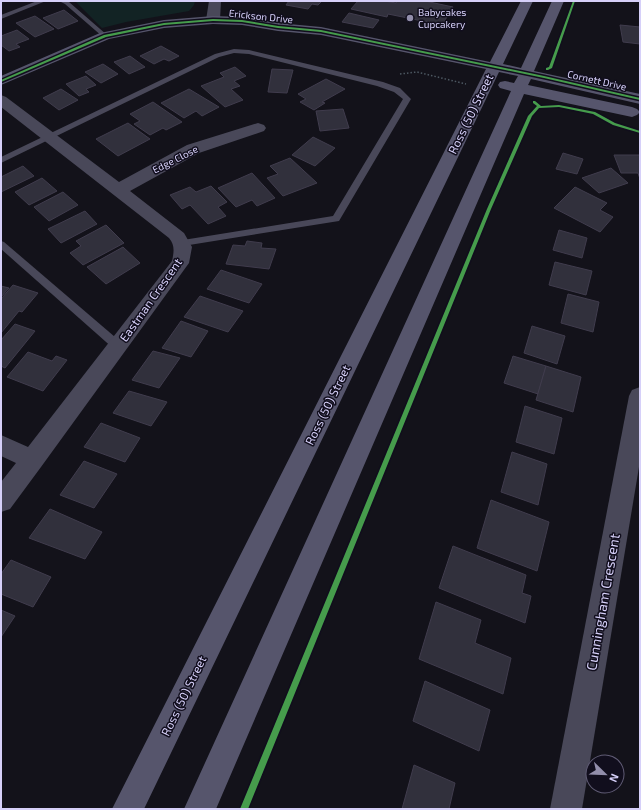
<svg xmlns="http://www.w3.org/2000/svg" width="641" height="810" viewBox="0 0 641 810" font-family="'Exo 2',sans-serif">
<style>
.green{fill:#122324}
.building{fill:#31303c;stroke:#403c4d}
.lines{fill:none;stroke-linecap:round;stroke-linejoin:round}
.path{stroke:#4d5862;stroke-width:1.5;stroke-dasharray:1.5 2;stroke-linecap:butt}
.lane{fill:#494859;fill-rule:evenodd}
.street{fill:#494859;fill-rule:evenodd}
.secondary{fill:#56556c;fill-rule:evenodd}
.cycleway-casing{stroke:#110e1d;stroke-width:3}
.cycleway{fill:#469c4c;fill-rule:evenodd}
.poi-dot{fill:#928eab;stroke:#110e1d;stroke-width:1.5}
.labels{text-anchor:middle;stroke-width:3;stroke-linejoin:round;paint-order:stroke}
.far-poi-label{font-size:10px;fill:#d6d0f9;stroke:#110e1d;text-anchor:start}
.far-street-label{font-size:10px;fill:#d6d0f9;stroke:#110e1d}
.street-label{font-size:12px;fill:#d6d0f9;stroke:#110e1d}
.near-street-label{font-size:14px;fill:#d6d0f9;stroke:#110e1d}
</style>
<rect width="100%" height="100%" fill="#13121a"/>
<polygon class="green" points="75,1 195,1 194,5 189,11 126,22 102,28"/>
<g class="building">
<polygon points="289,1 322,1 318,5 312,4 308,9 286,5"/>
<polygon points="358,1 384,1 396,3 397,1 425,1 453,7 442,25 388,14 387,17 351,9"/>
<polygon points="64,10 78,21 58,29 43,18"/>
<polygon points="349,13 379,20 373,28 342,22"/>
<polygon points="35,16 54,29 35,37 16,23"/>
<polygon points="620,25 640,27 640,44 623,42"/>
<polygon points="17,30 29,39 16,44 20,47 9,51 1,45 1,36"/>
<polygon points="161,46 179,56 169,61 164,59 154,64 140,56"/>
<polygon points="130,56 145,67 129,74 114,62"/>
<polygon points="103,64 118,74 101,83 85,72"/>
<polygon points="235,67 246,76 234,81 240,86 231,89 243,100 225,107 201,86 224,77 220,73"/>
<polygon points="272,69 293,70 287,93 268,92"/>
<polygon points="86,76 96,85 86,89 89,92 79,96 66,84"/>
<polygon points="326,79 345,89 322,102 325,103 314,110 300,102 306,99 298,94"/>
<polygon points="61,89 78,100 59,110 43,98"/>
<polygon points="189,89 219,107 202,116 196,111 184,118 161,103"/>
<polygon points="153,102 182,122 166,130 163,128 150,135 134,124 140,121 130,114"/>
<polygon points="343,109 349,128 320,131 316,111"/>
<polygon points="128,123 150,139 118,156 96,139"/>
<polygon points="313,137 335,148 315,166 292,155"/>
<polygon points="563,153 583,159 577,174 556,169"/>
<polygon points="614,155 640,155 640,179 638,173 621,173"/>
<polygon points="290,158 317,183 283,196 267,178 278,174 270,166"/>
<polygon points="23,166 34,176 1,192 1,177"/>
<polygon points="611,168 628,183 599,193 582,178"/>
<polygon points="252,173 275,198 257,206 252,200 236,207 218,188"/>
<polygon points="42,178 57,191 29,205 15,192"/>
<polygon points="211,186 227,202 218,207 226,216 208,224 190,205 182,209 170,195 190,187 196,192"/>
<polygon points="575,187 607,203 600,210 613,217 600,232 554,208"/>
<polygon points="63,192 78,205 49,221 34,207"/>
<polygon points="85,211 97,224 61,243 48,229"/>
<polygon points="106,225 124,243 83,265 70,253 81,246 76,241"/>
<polygon points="559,230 587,238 582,258 553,250"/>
<polygon points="247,241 262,243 261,248 276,249 269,269 226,264 233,245 245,246"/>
<polygon points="123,247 140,263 106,284 87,267"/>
<polygon points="555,262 592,271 586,295 549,285"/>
<polygon points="221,270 262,284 249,303 207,289"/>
<polygon points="13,285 38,293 22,312 19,311 1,333 1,299"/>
<polygon points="1,286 9,288 1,297"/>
<polygon points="568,294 599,302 593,332 561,323"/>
<polygon points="200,296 243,311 228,332 184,317"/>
<polygon points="181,321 208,331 191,357 162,348"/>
<polygon points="15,324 35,331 5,368 1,366 1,340"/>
<polygon points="532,326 565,336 557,364 524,353"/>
<polygon points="153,351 180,358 159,388 132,380"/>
<polygon points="28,352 52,361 56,356 67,360 43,391 7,377"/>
<polygon points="513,356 546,366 538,394 504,383"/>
<polygon points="546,366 581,377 573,412 536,400"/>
<polygon points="129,391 167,402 151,426 113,413"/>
<polygon points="525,406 562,418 554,454 516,442"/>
<polygon points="101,423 140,438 125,462 84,447"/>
<polygon points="512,452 547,464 538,505 501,492"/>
<polygon points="84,461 117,474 94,508 60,495"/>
<polygon points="491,500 549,522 537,571 477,548"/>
<polygon points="50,509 102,532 85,559 29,538"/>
<polygon points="453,546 526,575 522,593 531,596 525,623 439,588"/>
<polygon points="11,560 51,577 33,607 1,594 1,574"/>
<polygon points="436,602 481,620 475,643 511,658 503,694 419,659"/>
<polygon points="1,610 15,616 1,637"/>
<polygon points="425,681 490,710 479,751 413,721"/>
<polygon points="414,765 455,783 449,809 402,809"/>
</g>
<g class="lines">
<polyline class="path" points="400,74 417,72 466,84"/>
<g class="lane">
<polygon points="37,1 46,1 1,19 1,15"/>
<polygon points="59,1 69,2 107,35 107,37 103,37 65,4"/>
<polygon points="234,49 249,50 383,82 400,88 411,99 339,221 183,246 178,243 183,240 333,216 403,99 394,92 377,86 249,54 234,53 219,57 1,163 1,157 215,54"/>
<polygon points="1,241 4,242 122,343 123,346 122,349 118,350 114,349 1,249"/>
</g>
<g class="street">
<polygon points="209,1 221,1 220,20 218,23 208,23 206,20"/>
<path d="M1 95 6 97 119 182 187 145 258 123 264 125 266 128 264 131 199 153 130 191 184 233 192 247 189 263 41 467 10 509 1 512V482L16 463 1 456V435L28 447 172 261C174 252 175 245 169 238L1 107Z"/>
<polygon points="640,387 640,461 582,809 550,809 629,396 632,390"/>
</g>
<polygon class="secondary" points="521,1 533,1 503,64 521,68 552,1 564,1 534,71 640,94 640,104 531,79 528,85 632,107 637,109 640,112 637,115 632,117 524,94 216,809 184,809 511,91 500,88 498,85 500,82 505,81 514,83 518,76 499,72 144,809 112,809 486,69 321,35 278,31 242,25 213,24 164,28 109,39 1,85 1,76 100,33 164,20 213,16 242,17 278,23 321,27 490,62"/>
<g class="cycleway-casing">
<g id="cycleway">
<polygon points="573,1 575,1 552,68 548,70 546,70 546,68 549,67"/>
<polygon points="213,19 242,20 278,26 321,30 544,76 640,98 640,100 544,78 321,32 278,28 242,22 213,21 164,25 106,37 1,82 1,80 104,35 164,23"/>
<polygon points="533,101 535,101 541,106 559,105 595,112 615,123 640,131 640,133 613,125 593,114 559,107 539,108 532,116 491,209 248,809 240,809 487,209 528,116 537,106 533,103"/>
</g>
</g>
<use href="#cycleway" class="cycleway"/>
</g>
<circle class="poi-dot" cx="410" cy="18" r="4"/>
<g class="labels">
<g class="far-poi-label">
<text x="418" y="16">Babycakes<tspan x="418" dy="12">Cupcakery</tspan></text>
</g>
<g class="far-street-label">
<text transform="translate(261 16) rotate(6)" y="4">Erickson Drive</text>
<text transform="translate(597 80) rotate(13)" y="4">Cornett Drive</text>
<text transform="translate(175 159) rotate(-27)" y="4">Edge Close</text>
</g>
<g class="street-label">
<text transform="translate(471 114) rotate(-64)" y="4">Ross (50) Street</text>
<text transform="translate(151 300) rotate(-55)" y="4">Eastman Crescent</text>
<text transform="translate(328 405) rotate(-64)" y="4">Ross (50) Street</text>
<text transform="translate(184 696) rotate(-64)" y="4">Ross (50) Street</text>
</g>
<g class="near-street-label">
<text transform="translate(603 602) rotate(-80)" y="5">Cunningham Crescent</text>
</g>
</g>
<rect width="641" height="810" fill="none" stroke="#d6d0f9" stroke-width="4"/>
<g transform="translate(605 774) rotate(113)"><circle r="19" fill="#110e1d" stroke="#605c75"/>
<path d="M0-3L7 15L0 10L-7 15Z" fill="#928eab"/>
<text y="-6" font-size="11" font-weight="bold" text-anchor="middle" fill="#d6d0f9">N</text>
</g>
</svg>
